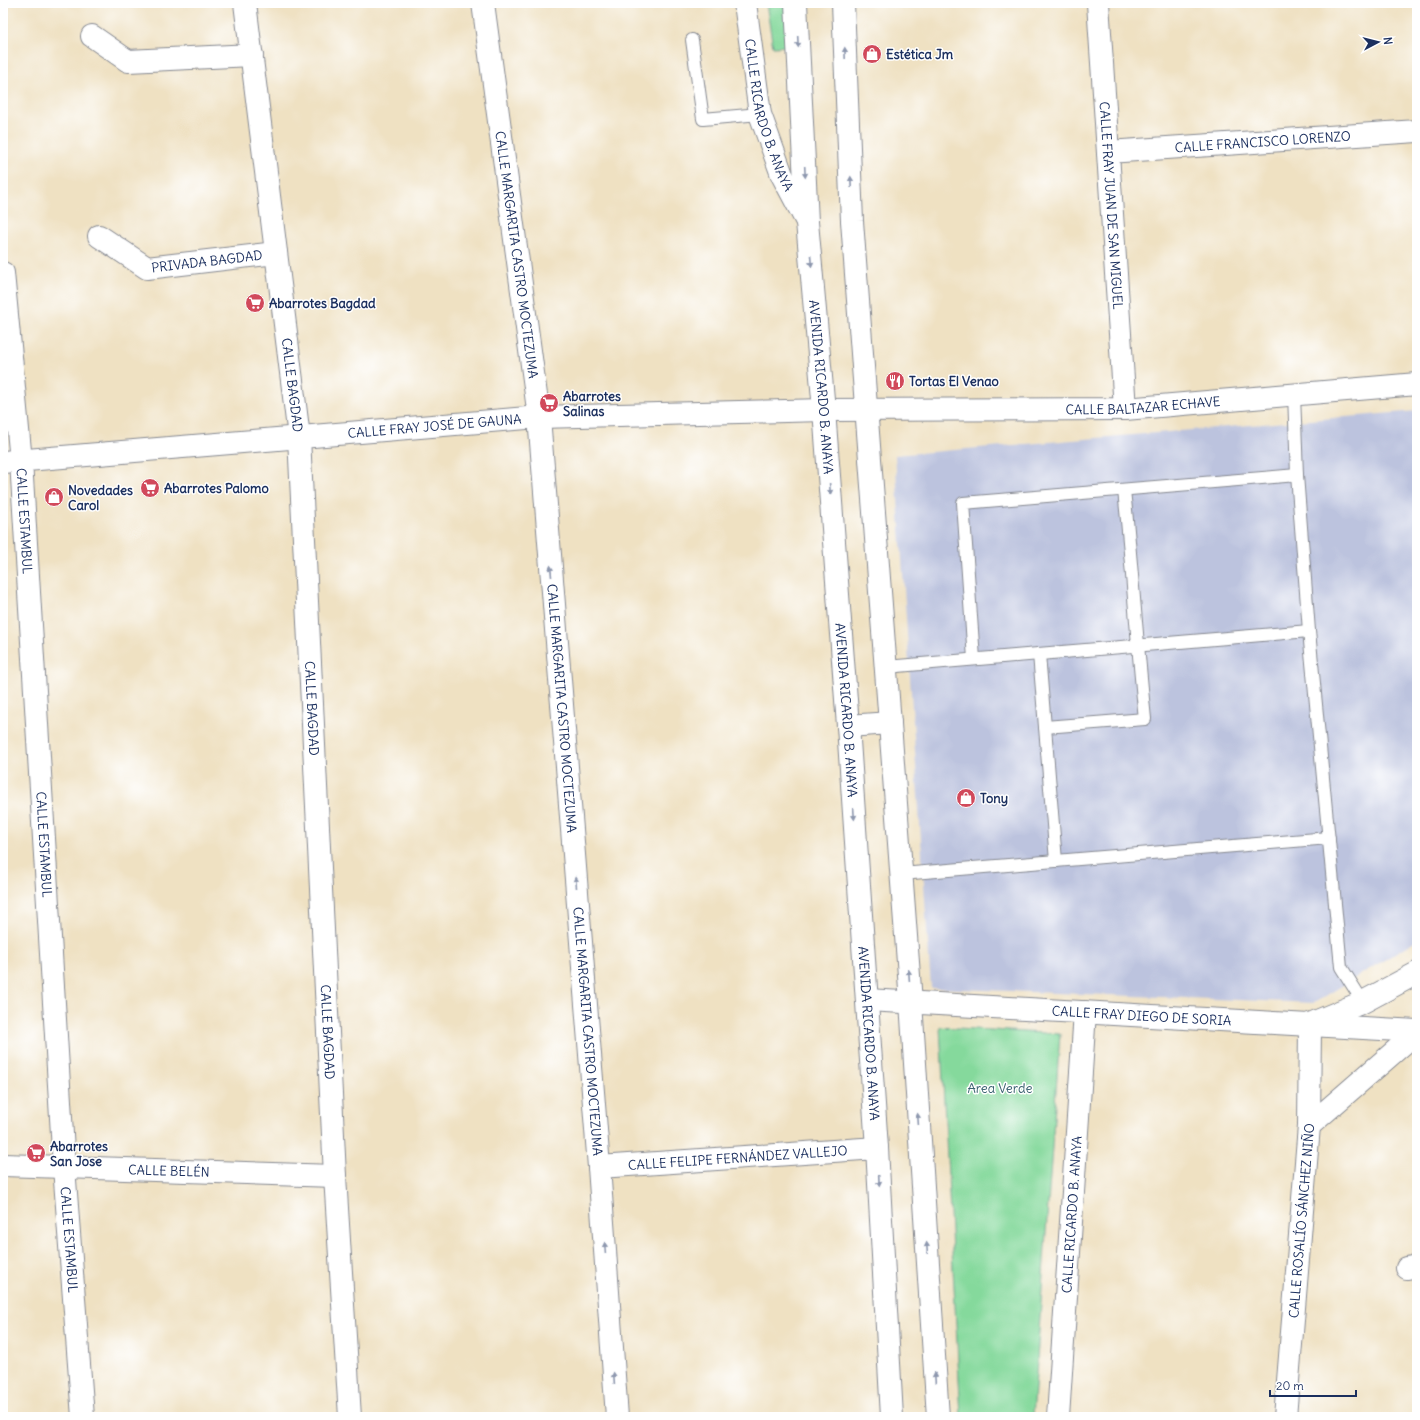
<svg xmlns="http://www.w3.org/2000/svg" width="1420" height="1420" viewBox="0 0 1420 1420" font-family="Delius,sans-serif">
<style>
.industrial{fill:#bcc3de}
.green{fill:#85d99c;stroke:#50847d}
.lines{fill:none;stroke-linecap:round;stroke-linejoin:round}
.service-casing{stroke:#858890;stroke-width:14}
.minor-casing{stroke:#858890;stroke-width:24}
.secondary-casing{stroke:#858890;stroke-width:24}
.service{stroke:#fff;stroke-width:12}
.minor{stroke:#fff;stroke-width:22}
.secondary{stroke:#fff;stroke-width:22}
.oneway{fill:#8d97ae}
.labels{text-anchor:middle;stroke-width:3;stroke-linejoin:round;paint-order:stroke}
.poi-label{font-size:13px;font-weight:bold;fill:#1b2f5e;stroke:#fff;text-anchor:start}
.street-label{font-size:13px;fill:#1b2f5e;stroke:#fff}
.park-label{font-size:13px;fill:#3b6271;stroke:#fff}
</style>
<rect width="100%" height="100%" fill="#fff"/>
<filter id="ink" filterUnits="userSpaceOnUse"><feTurbulence type="fractalNoise" baseFrequency=".025" numOctaves="2"/><feDisplacementMap in="SourceGraphic" scale="8" xChannelSelector="R" yChannelSelector="G"/><feConvolveMatrix kernelMatrix="1 2 1 2 8 2 1 2 1" color-interpolation-filters="sRGB"/></filter>
<filter id="wash" filterUnits="userSpaceOnUse"><feTurbulence type="fractalNoise" baseFrequency=".012" numOctaves="4" result="noise"/><feDisplacementMap in="SourceGraphic" scale="16" xChannelSelector="R" yChannelSelector="G"/><feGaussianBlur stdDeviation="0.9" result="paint"/><feColorMatrix in="noise" values="0 0 0 0 0 0 0 0 0 0 0 0 0 0 0 0 0 1.4 0 .05"/><feComposite in="paint" operator="in"/></filter>
<g filter="url(#wash)">
<rect width="100%" height="100%" fill="#efe1c2"/>
<polygon class="industrial" points="1417,411 1417,940 1314,1003 931,988 895,455"/>
<g class="green">
<polygon points="766,3 787,3 790,46 773,47"/>
<polygon points="940,1027 1060,1034 1033,1417 961,1417"/>
</g>
</g>
<g filter="url(#ink)">
<g class="lines">
<g class="service-casing">
<g id="service">
<polyline points="692,40 703,119 760,114"/>
<polyline points="1294,394 1297,475"/>
<polyline points="1039,654 1056,861"/>
<polyline points="974,659 963,503 1297,475 1309,631"/>
<polyline points="886,667 1309,631 1341,967 1363,1002"/>
<path d="M1045 727 1145 719C1137 642 1132 566 1124 490"/>
<polyline points="901,874 1329,838"/>
</g>
</g>
<g class="minor-casing">
<g id="minor">
<path id="s1" d="M245 3 299 437 335 1176 350 1417"/>
<path id="s2" d="M483 3 539 417 599 1167 617 1417"/>
<path id="s3" d="M745 3 760 114 782 175 807 222"/>
<path id="s4" d="M1098 3 1125 409"/>
<polyline points="92,36 128,61 252,55"/>
<path id="s5" d="M1108 152 1417 131"/>
<path id="s6" d="M99 236 147 268 276 253"/>
<path id="s7" d="M3 273 21 461 64 1167 83 1417"/>
<path id="s8" d="M3 462 539 417 824 410 1125 409 1417 384"/>
<path id="s9" d="M867 1000 1417 1031"/>
<polyline points="1309,1126 1417,1032"/>
<path id="s10" d="M3 1165 335 1176"/>
<path id="s11" d="M599 1167 877 1148"/>
<polyline points="1407,1268 1417,1266"/>
<path id="s12" d="M1058 1417 1085 1012"/>
<path id="s13" d="M1285 1417 1309 1126 1310 1024 1363 1002 1417 973"/>
</g>
</g>
<g class="secondary-casing">
<g id="secondary">
<path id="s14" d="M796 3 807 222 824 410 848 726 877 1148 892 1417"/>
<polyline points="843,3 852,221 911,1002 938,1417"/>
<polyline points="848,726 890,723"/>
</g>
</g>
<use href="#service" class="service"/>
<use href="#minor" class="minor"/>
<use href="#secondary" class="secondary"/>
</g>
<defs><path id="oneway-solid" d="M-6-.8H1V-3.2L6.5 0L1 3.2V.8H-6Z"/></defs>
<g class="oneway">
<use href="#oneway-solid" transform="translate(798 42) rotate(87)"/>
<use href="#oneway-solid" transform="translate(845 53) rotate(-92)"/>
<use href="#oneway-solid" transform="translate(805 172) rotate(87)"/>
<use href="#oneway-solid" transform="translate(851 182) rotate(-92)"/>
<use href="#oneway-solid" transform="translate(811 261) rotate(85)"/>
<use href="#oneway-solid" transform="translate(830 489) rotate(86)"/>
<use href="#oneway-solid" transform="translate(551 571) rotate(-95)"/>
<use href="#oneway-solid" transform="translate(854 814) rotate(86)"/>
<use href="#oneway-solid" transform="translate(576 882) rotate(-95)"/>
<use href="#oneway-solid" transform="translate(909 975) rotate(-94)"/>
<use href="#oneway-solid" transform="translate(918 1119) rotate(-94)"/>
<use href="#oneway-solid" transform="translate(879 1181) rotate(87)"/>
<use href="#oneway-solid" transform="translate(605 1248) rotate(-94)"/>
<use href="#oneway-solid" transform="translate(927 1248) rotate(-94)"/>
<use href="#oneway-solid" transform="translate(614 1378) rotate(-94)"/>
<use href="#oneway-solid" transform="translate(935 1378) rotate(-94)"/>
</g>
</g>
<defs>
<g id="shop-disc" transform="scale(1)"><circle r="9.5" fill="#d1495b" stroke="#fff"/><path d="M-5-2.5h2.3a2.7 3.5 0 0 1 5.4 0H5L5.5 6h-11ZM-1.5-2.5h3a1.5 2.3 0 0 0-3 0Z" fill="#fff"/></g>
<g id="supermarket-disc" transform="scale(1)"><circle r="9.5" fill="#d1495b" stroke="#fff"/><path d="M-6-5.5h2.5l.6 2H6L4.5 2H-2.5L-4.4-4H-6ZM-1.5 3.2a1.3 1.3 0 1 0 .1 0ZM3 3.2a1.3 1.3 0 1 0 .1 0Z" fill="#fff"/></g>
<g id="restaurant-disc" transform="scale(1)"><circle r="9.5" fill="#d1495b" stroke="#fff"/><path d="M-5-6h1v4h1v-4h1v4h1v-4h1v5L-1.5 .5V6h-2V.5L-5-1ZM5-6V6H3V1.5H1.5Q1.5-4 5-6Z" fill="#fff"/></g>
</defs>
<g fill-rule="evenodd">
<use href="#shop-disc" x="872" y="54"/>
<use href="#supermarket-disc" x="255" y="303"/>
<use href="#restaurant-disc" x="895" y="381"/>
<use href="#supermarket-disc" x="549" y="403"/>
<use href="#supermarket-disc" x="150" y="488"/>
<use href="#shop-disc" x="54" y="497"/>
<use href="#shop-disc" x="966" y="798"/>
<use href="#supermarket-disc" x="36" y="1153"/>
</g>
<g class="labels">
<g class="poi-label">
<text x="886" y="59">Estética Jm</text>
<text x="269" y="308">Abarrotes Bagdad</text>
<text x="909" y="386">Tortas El Venao</text>
<text x="563" y="401">Abarrotes<tspan x="563" dy="15">Salinas</tspan></text>
<text x="164" y="493">Abarrotes Palomo</text>
<text x="68" y="495">Novedades<tspan x="68" dy="15">Carol</tspan></text>
<text x="980" y="803">Tony</text>
<text x="50" y="1151">Abarrotes<tspan x="50" dy="15">San Jose</tspan></text>
</g>
<g class="street-label">
<text dy="5" stroke="none"><textPath href="#s3" startOffset="115">CALLE RICARDO B. ANAYA</textPath></text>
<text dy="5" stroke="none"><textPath href="#s5" startOffset="155">CALLE FRANCISCO LORENZO</textPath></text>
<text dy="5" stroke="none"><textPath href="#s4" startOffset="203">CALLE FRAY JUAN DE SAN MIGUEL</textPath></text>
<text dy="5" stroke="none"><textPath href="#s2" startOffset="254">CALLE MARGARITA CASTRO MOCTEZUMA</textPath></text>
<text dy="5" stroke="none"><textPath href="#s6" startOffset="118">PRIVADA BAGDAD</textPath></text>
<text dy="5" stroke="none"><textPath href="#s1" startOffset="385">CALLE BAGDAD</textPath></text>
<text dy="5" stroke="none"><textPath href="#s14" startOffset="385">AVENIDA RICARDO B. ANAYA</textPath></text>
<text dy="5" stroke="none"><textPath href="#s8" startOffset="1142">CALLE BALTAZAR ECHAVE</textPath></text>
<text dy="5" stroke="none"><textPath href="#s8" startOffset="433">CALLE FRAY JOSÉ DE GAUNA</textPath></text>
<text dy="5" stroke="none"><textPath href="#s7" startOffset="249">CALLE ESTAMBUL</textPath></text>
<text dy="5" stroke="none"><textPath href="#s1" startOffset="709">CALLE BAGDAD</textPath></text>
<text dy="5" stroke="none"><textPath href="#s2" startOffset="710">CALLE MARGARITA CASTRO MOCTEZUMA</textPath></text>
<text dy="5" stroke="none"><textPath href="#s14" startOffset="709">AVENIDA RICARDO B. ANAYA</textPath></text>
<text dy="5" stroke="none"><textPath href="#s7" startOffset="573">CALLE ESTAMBUL</textPath></text>
<text dy="5" stroke="none"><textPath href="#s9" startOffset="275">CALLE FRAY DIEGO DE SORIA</textPath></text>
<text dy="5" stroke="none"><textPath href="#s1" startOffset="1033">CALLE BAGDAD</textPath></text>
<text dy="5" stroke="none"><textPath href="#s2" startOffset="1034">CALLE MARGARITA CASTRO MOCTEZUMA</textPath></text>
<text dy="5" stroke="none"><textPath href="#s14" startOffset="1033">AVENIDA RICARDO B. ANAYA</textPath></text>
<text dy="5" stroke="none"><textPath href="#s11" startOffset="139">CALLE FELIPE FERNÁNDEZ VALLEJO</textPath></text>
<text dy="5" stroke="none"><textPath href="#s10" startOffset="166">CALLE BELÉN</textPath></text>
<text dy="5" stroke="none"><textPath href="#s12" startOffset="203">CALLE RICARDO B. ANAYA</textPath></text>
<text dy="5" stroke="none"><textPath href="#s13" startOffset="197">CALLE ROSALÍO SÁNCHEZ NIÑO</textPath></text>
<text dy="5" stroke="none"><textPath href="#s7" startOffset="969">CALLE ESTAMBUL</textPath></text>
</g>
<g class="park-label">
<text x="1000" y="1093">Area Verde</text>
</g>
</g>
<rect width="1420" height="1420" fill="none" stroke="#fff" stroke-width="16"/>
<g transform="translate(1378 42) rotate(83)" stroke="#ffffff" stroke-width="3" paint-order="stroke">
<path d="M0-3L7 15L0 10L-7 15Z" fill="#1b2f5e"/>
<text y="-6" font-size="11" font-weight="bold" text-anchor="middle" fill="#1b2f5e">N</text>
</g>
<path d="M1270 1390v6h86v-6" fill="none" stroke="#1b2f5e" stroke-width="2"/>
<text x="1276" y="1390" font-size="12" fill="#1b2f5e" stroke="#ffffff" stroke-width="3" paint-order="stroke">20 m</text>
</svg>
